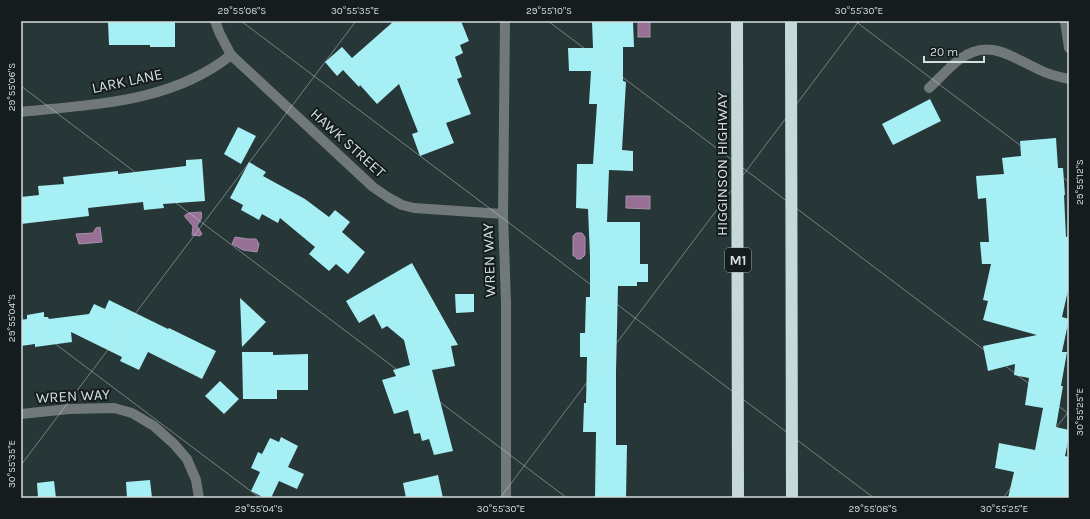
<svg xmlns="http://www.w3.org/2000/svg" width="1090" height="519" viewBox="0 0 1090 519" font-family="Karla,sans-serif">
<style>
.water{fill:#977096;stroke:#a991ac}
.building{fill:#a6eff4}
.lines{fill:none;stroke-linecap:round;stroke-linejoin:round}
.minor{stroke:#717879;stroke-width:10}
.highway{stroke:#c5d8da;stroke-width:12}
.ticks{fill:none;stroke:#d4dede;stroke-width:1;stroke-opacity:0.45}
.labels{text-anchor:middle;stroke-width:4;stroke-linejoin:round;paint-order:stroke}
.shield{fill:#151c1d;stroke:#9ba4a4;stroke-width:1}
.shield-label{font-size:14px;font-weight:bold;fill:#d4dede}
.street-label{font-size:15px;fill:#d4dede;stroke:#151c1d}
.neatline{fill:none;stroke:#d4dede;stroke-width:1.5}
.ticks-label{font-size:10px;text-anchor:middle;fill:#d4dede}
</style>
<rect width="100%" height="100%" fill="#273637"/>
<g class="water">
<rect x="638" y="21" width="12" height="16"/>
<polygon points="626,196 650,196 650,209 626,208"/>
<path d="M201 212C203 218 200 221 197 226L202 234 200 236 192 235 193 226 185 217V215L189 213Z"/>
<polygon points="100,227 102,242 79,244 76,234 93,233 96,228"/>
<polygon points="576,233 582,233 585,237 585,255 581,259 577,259 575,256 573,256 573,236"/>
<polygon points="235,237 248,239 256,239 259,244 257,252 243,250 232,244"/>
</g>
<g class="building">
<polygon points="108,21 175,22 175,47 150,47 150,45 109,45"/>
<polygon points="394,21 461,21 469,41 460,45 463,53 455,57 462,77 457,79 471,114 446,123 454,143 420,156 412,134 418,132 399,84 377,104 360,85 359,87 343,70 337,76 325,62 342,47 352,58"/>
<polygon points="592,21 633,21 634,47 623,47 623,81 626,82 622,150 633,151 633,171 609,170 607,222 640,222 640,264 648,264 648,282 637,282 637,286 618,286 616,372 616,445 627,445 626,498 595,498 596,432 583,432 584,403 586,403 587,357 580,357 580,333 585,333 586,297 590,297 590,257 588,209 576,208 577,164 593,164 597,104 589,104 591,71 569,71 568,48 593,48"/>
<polygon points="930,99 941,121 893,145 882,124"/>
<polygon points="238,127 256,136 241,164 224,154"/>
<polygon points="1056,138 1058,168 1063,168 1065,195 1064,195 1066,237 1069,236 1069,286 1062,317 1069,319 1062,352 1067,352 1061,386 1063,386 1056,427 1069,430 1069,437 1065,456 1069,457 1069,498 1008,498 1014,472 995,468 999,443 1035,450 1043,408 1025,405 1029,378 1014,375 1015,364 988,371 983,346 1037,335 983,320 988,301 983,300 991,264 982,264 980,242 989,242 986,198 978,199 976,176 1004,174 1002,158 1021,156 1020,141"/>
<polygon points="202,159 205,201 163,204 164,208 144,210 143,202 88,208 89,216 21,224 21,197 39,195 38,186 64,184 63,177 118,171 118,174 186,166 186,160"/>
<polygon points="249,162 266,172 263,176 305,199 329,217 335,210 350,222 342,232 365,252 348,274 336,264 329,271 309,254 315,247 280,218 278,223 262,214 259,220 241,210 243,205 230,198"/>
<polygon points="412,263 458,345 451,346 455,366 432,370 453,451 434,455 429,439 422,441 420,433 414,434 408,410 394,414 382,380 396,376 393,370 410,365 404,340 387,326 382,329 374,314 359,323 346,301"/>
<polygon points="455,294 474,294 474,312 456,313"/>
<polygon points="240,298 266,322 242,347"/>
<polygon points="109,300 168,329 169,328 216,351 202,379 148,352 139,370 120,361 122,357 71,332 72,342 35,347 35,344 21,346 21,320 27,319 27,315 44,312 44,317 48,317 49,319 89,314 94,304 105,309"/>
<polygon points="242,352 273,352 273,355 308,354 308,390 277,390 277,399 243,399"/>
<polygon points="220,381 239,399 224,414 205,396"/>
<polygon points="281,437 298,446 288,467 304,474 297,489 279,481 271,498 264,498 251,491 260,472 251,468 258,452 262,454 270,438 279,442"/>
<polygon points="438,475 443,498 406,498 403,483"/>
<polygon points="150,480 152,498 127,498 126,482"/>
<polygon points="54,481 56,498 38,498 37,483"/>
</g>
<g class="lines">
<g class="minor">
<polyline points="215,21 220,34 231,55 373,187 389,198 402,205 414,208 503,214"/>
<polyline points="505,21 503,214 506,303 506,498"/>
<polyline points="1065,21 1069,48"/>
<path d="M929 88C939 79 949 67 960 59 989 37 1013 58 1040 70 1049 75 1059 77 1069 79"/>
<path d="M21 112C94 104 171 103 231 55"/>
<polyline points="21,414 69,409 114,408 132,413 154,426 174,444 187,459 196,480 199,498"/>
</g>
<g class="highway">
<polyline points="737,21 738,498"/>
<polyline points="791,21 792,498"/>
</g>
</g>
<path class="ticks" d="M241 21 874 498M548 21 1069 414M855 21 1069 182M21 86 567 498M21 318 260 498M21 465 356 21M500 498 859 21M1003 498 1069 411"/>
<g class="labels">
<rect class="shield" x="725" y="248" width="26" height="24" rx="3"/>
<g class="shield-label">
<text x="738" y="265">M1</text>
</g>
<g class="street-label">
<text transform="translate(127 81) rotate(-12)" y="5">LARK LANE</text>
<text transform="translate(348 143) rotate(42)" y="5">HAWK STREET</text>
<text transform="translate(722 164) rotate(-90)" y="5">HIGGINSON HIGHWAY</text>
<text transform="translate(489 260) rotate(-92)" y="5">WREN WAY</text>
<text transform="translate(73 396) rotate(-3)" y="5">WREN WAY</text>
</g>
</g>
<rect width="1090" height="519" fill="none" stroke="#151c1d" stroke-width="44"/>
<path d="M924 56v6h60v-6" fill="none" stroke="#d4dede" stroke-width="2"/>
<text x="930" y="56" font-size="12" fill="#d4dede" stroke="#151c1d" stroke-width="3" paint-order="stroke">20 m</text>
<rect x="22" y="22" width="1046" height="475" class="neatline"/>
<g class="ticks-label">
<text x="242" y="14">29°55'08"S</text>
<text x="355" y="14">30°55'35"E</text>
<text x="549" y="14">29°55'10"S</text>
<text x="859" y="14">30°55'30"E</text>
<text transform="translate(11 87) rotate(-90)" y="4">29°55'06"S</text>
<text transform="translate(1079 182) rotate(-90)" y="4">29°55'12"S</text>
<text transform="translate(11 318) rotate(-90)" y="4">29°55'04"S</text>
<text transform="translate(1079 412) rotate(-90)" y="4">30°55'25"E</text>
<text transform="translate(11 464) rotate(-90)" y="4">30°55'35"E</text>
<text x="259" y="512">29°55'04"S</text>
<text x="501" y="512">30°55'30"E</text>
<text x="873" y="512">29°55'08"S</text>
<text x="1004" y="512">30°55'25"E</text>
</g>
</svg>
